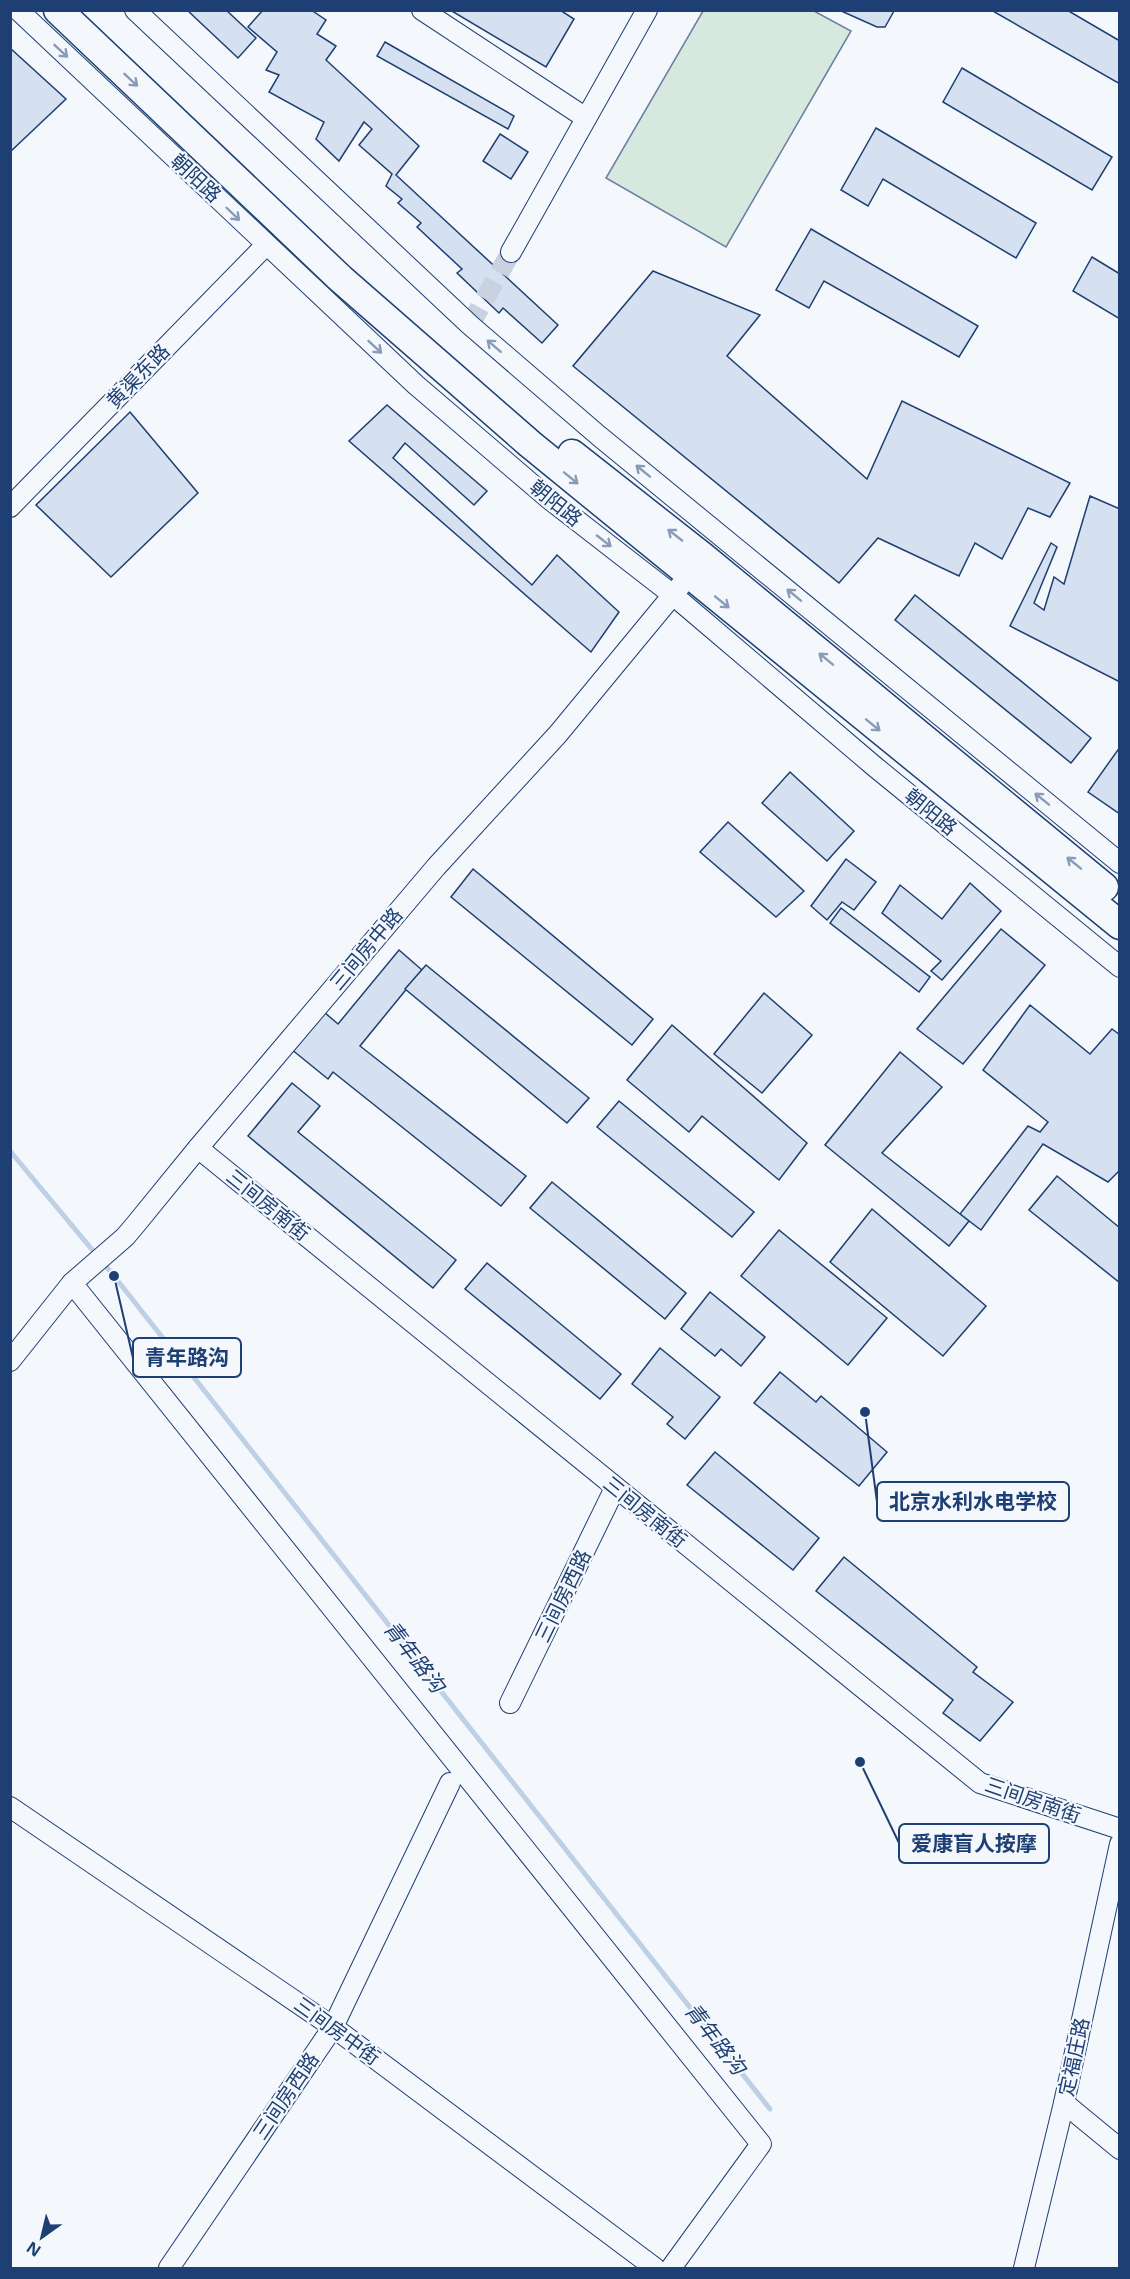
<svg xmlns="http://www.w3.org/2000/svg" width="1130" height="2279" viewBox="0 0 1130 2279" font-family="'Noto Sans','Noto Sans SC',sans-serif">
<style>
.green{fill:#d7e8df;stroke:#687fa3;stroke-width:1.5}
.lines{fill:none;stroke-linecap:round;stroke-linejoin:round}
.stream{stroke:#bed0e5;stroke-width:5}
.building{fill:#d5e0f0;stroke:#1d3f73;stroke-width:1.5}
.minor-tunnel{stroke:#c9d2e0;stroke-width:20;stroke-dasharray:20 10;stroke-linecap:butt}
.minor-casing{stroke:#1d3f73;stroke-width:22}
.highway-casing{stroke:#1d3f73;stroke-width:31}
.minor{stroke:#f4f7fb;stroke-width:20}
.highway{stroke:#f4f7fb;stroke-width:28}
.oneway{stroke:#889bb7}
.labels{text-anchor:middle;stroke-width:4.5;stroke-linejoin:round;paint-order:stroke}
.street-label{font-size:20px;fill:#1d3f73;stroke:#f4f7fb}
.water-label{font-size:21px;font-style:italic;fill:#1d3f73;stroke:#f4f7fb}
.leader{fill:none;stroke:#1d3f73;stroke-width:2}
.callout-dot{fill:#1d3f73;stroke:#f4f7fb;stroke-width:2}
.callout{fill:#f4f7fb;stroke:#1d3f73;stroke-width:2}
.callout-label{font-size:21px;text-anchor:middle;font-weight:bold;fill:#1d3f73}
</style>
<rect width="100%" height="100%" fill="#f4f7fb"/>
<polygon class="green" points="703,11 814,11 851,31 726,247 606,178"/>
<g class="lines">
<polyline class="stream" points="10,1151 114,1276 770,2109"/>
</g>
<g class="building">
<polygon points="187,10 226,10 256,38 238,58"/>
<polygon points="263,10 311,10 326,20 317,34 336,46 326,60 419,146 396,175 558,325 542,343 503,308 499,313 457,273 462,269 417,227 421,223 398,203 402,199 386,186 392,174 359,145 372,129 364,122 339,161 316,139 324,122 269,92 279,75 266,70 277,52 248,27"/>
<polygon points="450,10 560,10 574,19 546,67"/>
<polygon points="839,10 893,10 894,11 885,27 877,27"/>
<polygon points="991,10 1067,10 1120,41 1120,84"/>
<polygon points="385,42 514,116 508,129 377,56"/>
<polygon points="10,48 66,99 10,152"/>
<polygon points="962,68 1112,157 1092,190 943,102"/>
<polygon points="876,128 1036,223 1016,258 883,179 868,206 841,190"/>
<polygon points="500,134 528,152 511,179 483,161"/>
<polygon points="811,229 978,326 959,357 824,281 809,308 776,290"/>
<polygon points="1092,257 1120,274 1120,319 1073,291"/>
<polygon points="653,271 760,315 727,356 867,479 902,401 1070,483 1050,517 1028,508 1002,559 975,543 959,576 878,538 839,583 573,366"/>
<polygon points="387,405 487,491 474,505 405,443 393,458 532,585 557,555 619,612 591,652 349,441"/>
<polygon points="130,412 198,493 111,577 36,505"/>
<polygon points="1090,496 1120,509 1120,682 1010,626 1051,543 1057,547 1034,603 1044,610 1054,577 1064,584"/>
<polygon points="915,595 1091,738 1071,763 895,620"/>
<polygon points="1120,747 1120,814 1088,792"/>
<polygon points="790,772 854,831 827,861 762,803"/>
<polygon points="728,822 804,891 776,917 700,852"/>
<polygon points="846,859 876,882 854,910 842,902 827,920 811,906"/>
<polygon points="473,869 653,1019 632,1045 451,897"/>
<polygon points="970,883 1001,911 942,980 931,971 941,961 882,913 900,885 942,919"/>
<polygon points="841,908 930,977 919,992 830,923"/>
<polygon points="1001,929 1045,965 963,1064 917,1029"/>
<polygon points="399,950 422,970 360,1046 526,1176 501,1206 333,1072 328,1079 291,1049 324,1012 338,1024"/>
<polygon points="426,965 589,1098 567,1123 405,989"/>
<polygon points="764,993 812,1035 762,1093 714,1054"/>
<polygon points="1030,1005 1090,1054 1112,1029 1120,1035 1120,1170 1108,1182 1043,1144 981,1230 960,1214 1028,1126 1040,1132 1048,1122 983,1070"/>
<polygon points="672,1025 807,1143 779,1180 702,1116 689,1132 627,1080"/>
<polygon points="900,1052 942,1087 882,1153 969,1221 949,1246 825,1145"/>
<polygon points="292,1083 320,1106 298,1132 456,1260 433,1288 248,1136"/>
<polygon points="619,1101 754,1212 732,1237 597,1127"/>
<polygon points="1057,1176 1120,1228 1120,1283 1029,1210"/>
<polygon points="552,1182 686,1293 665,1319 530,1208"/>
<polygon points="872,1209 986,1306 943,1356 830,1262"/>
<polygon points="779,1230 887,1318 848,1365 741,1276"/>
<polygon points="487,1263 621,1374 600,1399 465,1289"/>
<polygon points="710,1292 765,1337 741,1366 721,1349 715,1356 681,1329"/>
<polygon points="660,1348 720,1397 685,1439 667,1424 673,1417 632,1384"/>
<polygon points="780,1372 816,1402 821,1396 887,1452 859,1486 754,1403"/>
<polygon points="715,1452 819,1538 793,1570 687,1485"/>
<polygon points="844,1557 977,1667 973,1672 1013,1702 980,1741 943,1713 953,1700 816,1591"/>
</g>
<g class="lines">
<polyline class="minor-tunnel" points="470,325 511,252"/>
<g class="minor-casing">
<g id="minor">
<polyline points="18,10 416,385 548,498 673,595 874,766 1120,967"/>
<polyline points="135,10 470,325 599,436 1120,863"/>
<polyline points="422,10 586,118"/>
<polyline points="511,252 647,10"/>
<polyline points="10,507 266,245"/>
<polyline points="198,1148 980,1783 1120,1829"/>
<polyline points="72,1283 761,2144 671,2268"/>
<polyline points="10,1361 72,1283 125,1237 136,1224 198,1148 436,867 558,734 681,585"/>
<polyline points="510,1703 615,1488"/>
<polyline points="10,1807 333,2027 655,2268"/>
<polyline points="1064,2103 1120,2149"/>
<polyline points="169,2268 333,2027 450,1783"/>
<polyline points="1024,2268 1064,2103 1120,1844"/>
</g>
</g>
<g class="highway-casing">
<g id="highway">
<polyline points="58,10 341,279 530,444 1120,925"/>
<polyline points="572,454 703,557 1104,887"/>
</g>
</g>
<use href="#minor" class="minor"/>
<use href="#highway" class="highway"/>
</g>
<defs><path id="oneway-shaft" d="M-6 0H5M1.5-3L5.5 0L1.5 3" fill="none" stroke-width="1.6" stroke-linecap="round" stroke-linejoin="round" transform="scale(1.5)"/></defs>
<g class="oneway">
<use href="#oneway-shaft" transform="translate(61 51) rotate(43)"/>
<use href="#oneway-shaft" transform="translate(131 80) rotate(43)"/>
<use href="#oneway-shaft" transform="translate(233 214) rotate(44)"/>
<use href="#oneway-shaft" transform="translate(494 346) rotate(-139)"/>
<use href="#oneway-shaft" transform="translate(375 347) rotate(43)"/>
<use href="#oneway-shaft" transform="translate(643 471) rotate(-141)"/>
<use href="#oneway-shaft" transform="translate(571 478) rotate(39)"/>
<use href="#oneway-shaft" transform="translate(675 535) rotate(-142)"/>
<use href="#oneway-shaft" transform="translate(604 541) rotate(38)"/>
<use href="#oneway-shaft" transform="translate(794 595) rotate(-141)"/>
<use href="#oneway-shaft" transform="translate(722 602) rotate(39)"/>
<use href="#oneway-shaft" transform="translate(826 659) rotate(-141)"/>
<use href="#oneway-shaft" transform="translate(873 725) rotate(39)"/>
<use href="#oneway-shaft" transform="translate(1042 799) rotate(-141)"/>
<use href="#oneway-shaft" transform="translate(1074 863) rotate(-141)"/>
</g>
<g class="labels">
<g class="street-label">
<text transform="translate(196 178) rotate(43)" y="7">朝阳路</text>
<text transform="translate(138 376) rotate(-46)" y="7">黄渠东路</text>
<text transform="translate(556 503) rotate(39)" y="7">朝阳路</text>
<text transform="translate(931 812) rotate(39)" y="7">朝阳路</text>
<text transform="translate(366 949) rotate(-50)" y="7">三间房中路</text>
<text transform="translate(268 1205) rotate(39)" y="7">三间房南街</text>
<text transform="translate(645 1512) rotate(39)" y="7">三间房南街</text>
<text transform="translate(563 1596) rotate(-64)" y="7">三间房西路</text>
<text transform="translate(1033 1800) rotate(19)" y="7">三间房南街</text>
<text transform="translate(337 2031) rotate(36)" y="7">三间房中街</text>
<text transform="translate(1074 2057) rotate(-78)" y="7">定福庄路</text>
<text transform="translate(286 2096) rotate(-56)" y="7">三间房西路</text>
</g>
<g class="water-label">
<text transform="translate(414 1657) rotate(52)" y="7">青年路沟</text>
<text transform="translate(715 2039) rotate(52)" y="7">青年路沟</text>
</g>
</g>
<path class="leader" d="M114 1276L133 1358M865 1412L877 1502M860 1762L899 1843"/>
<g class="callout-dot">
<circle cx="114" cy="1276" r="6"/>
<circle cx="865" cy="1412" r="6"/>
<circle cx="860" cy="1762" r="6"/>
</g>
<g class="callout">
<rect x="133" y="1338" width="108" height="39" rx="6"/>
<rect x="877" y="1482" width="192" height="39" rx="6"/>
<rect x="899" y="1824" width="150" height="39" rx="6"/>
</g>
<g class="callout-label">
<text x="187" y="1365">青年路沟</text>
<text x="973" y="1509">北京水利水电学校</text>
<text x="974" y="1851">爱康盲人按摩</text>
</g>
<rect width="1130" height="2279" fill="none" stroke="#1d3f73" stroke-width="24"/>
<g transform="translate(42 2237) rotate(214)" stroke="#f4f7fb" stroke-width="4.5" paint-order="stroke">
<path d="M0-4.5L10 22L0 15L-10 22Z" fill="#1d3f73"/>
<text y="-9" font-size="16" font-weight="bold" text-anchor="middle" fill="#1d3f73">N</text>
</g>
</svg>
